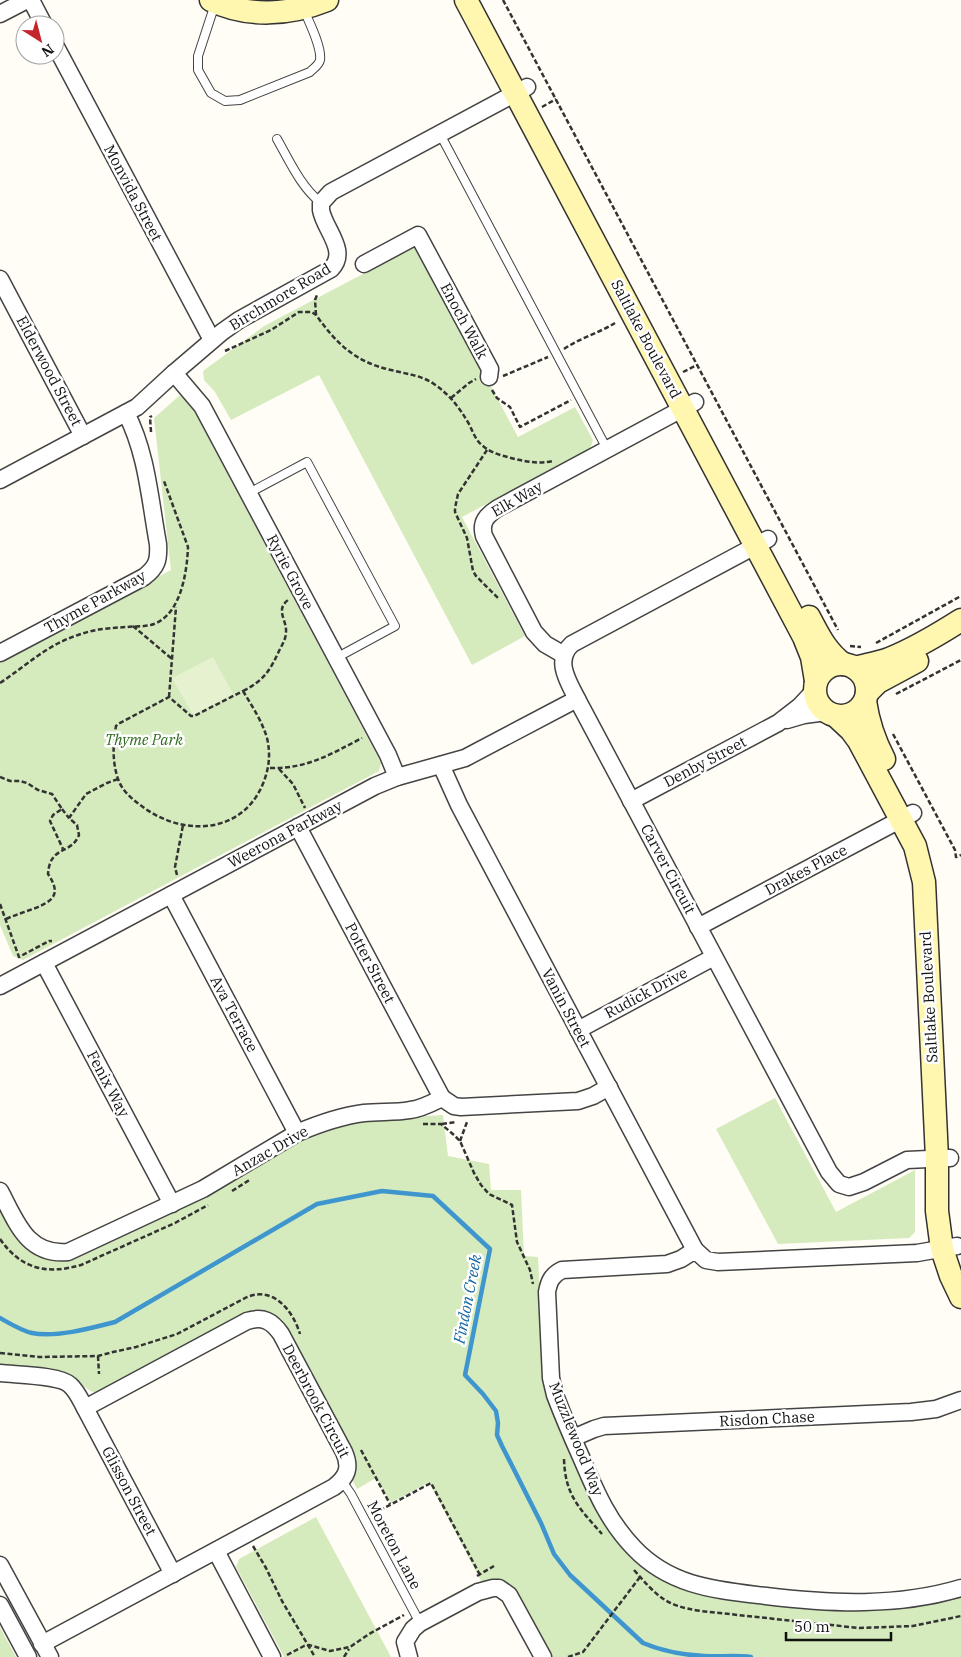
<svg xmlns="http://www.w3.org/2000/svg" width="961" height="1657" viewBox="0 0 961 1657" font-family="'IBM Plex Serif',serif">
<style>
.green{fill:#d5ebbd}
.pitch{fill:#e6f2cf}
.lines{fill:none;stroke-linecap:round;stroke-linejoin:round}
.stream{stroke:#3f96cf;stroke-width:4.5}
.lane-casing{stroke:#444;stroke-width:10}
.street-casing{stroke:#444;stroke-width:19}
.secondary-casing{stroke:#333;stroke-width:25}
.path{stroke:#333;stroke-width:2.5;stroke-dasharray:5 2.5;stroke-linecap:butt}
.lane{stroke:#fff;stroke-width:8}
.street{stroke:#fff;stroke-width:16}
.secondary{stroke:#fff6b0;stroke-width:22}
.labels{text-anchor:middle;stroke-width:5;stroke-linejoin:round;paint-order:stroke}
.street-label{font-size:15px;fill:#111;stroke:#fff}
.park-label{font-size:15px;font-style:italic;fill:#2f6b1f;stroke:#fff}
.water-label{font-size:16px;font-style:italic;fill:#1768a6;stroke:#fff}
</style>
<rect width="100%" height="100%" fill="#fffdf5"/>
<g class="green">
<polygon points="416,246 518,437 575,407 593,440 590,449 462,517 525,636 472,665 319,375 231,420 215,392 204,380 203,371 264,326"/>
<polygon points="179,396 182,396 191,405 381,763 379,771 23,960 13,956 0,925 0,661 171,570 154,418"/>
<polygon points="775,1098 836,1212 915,1170 915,1232 909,1238 778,1244 716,1129"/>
<path d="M443 1115 448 1156 489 1164 491 1190H521L524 1256 538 1257 545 1394 599 1513 634 1555 710 1596 961 1595V1657H551L502 1582 481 1581 429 1482 391 1503 376 1478 357 1489 352 1479C356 1468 356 1462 352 1451L283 1325C272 1312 263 1310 247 1313L99 1393C86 1392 84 1385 75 1377 71 1374 66 1373 60 1371L0 1368V1201L43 1257 291 1142 345 1121Z"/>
<polygon points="316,1517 391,1657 284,1657 236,1567 239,1559"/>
<polygon points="0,1627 16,1657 0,1657"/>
</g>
<polygon class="pitch" points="213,657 233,694 193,715 172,678"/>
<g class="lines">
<path class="stream" d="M0 1318C9 1323 22 1331 32 1333 55 1338 92 1328 115 1322L317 1204 382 1191 433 1196 490 1249 465 1375 483 1394 496 1411 498 1423 497 1435 502 1446 541 1523 554 1554 570 1575 643 1643C662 1651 684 1655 704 1656 720 1657 735 1655 751 1657"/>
<g class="lane-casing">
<g id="lane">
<path d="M215 4 198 56V70L211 93 225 101 240 100 310 72C314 68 319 65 320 60 322 47 309 22 304 10"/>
<polyline points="440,134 607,449"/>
<path d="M277 139C290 162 301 187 321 203"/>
<polyline points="249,493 307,462 395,626 336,658"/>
<polyline points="342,1481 351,1494 420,1623"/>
</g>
</g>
<g class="street-casing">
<g id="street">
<polyline points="31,0 44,25"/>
<polyline points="0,14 27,0"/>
<polyline points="55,45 212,340"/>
<polyline points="364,264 418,235 490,369 489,377"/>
<polyline points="0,279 83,436"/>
<polyline points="174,373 202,406 388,755 397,777"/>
<path d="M0 480 137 407 174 373 222 332 239 320 331 269C349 251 324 229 321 210V203L331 192 527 87"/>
<path d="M768 539 572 644C554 660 568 681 577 699L829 1172 839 1184 849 1187 864 1182 907 1160 950 1158"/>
<path d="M0 653 144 577C157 567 159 560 158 544 150 501 147 453 126 413"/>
<path d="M564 655 545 644 534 632 484 536C480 522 487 515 498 508L695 402"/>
<polyline points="787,720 804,715 826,712"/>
<polyline points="441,765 459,805 695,1250"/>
<polyline points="631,801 778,723 800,706 814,691"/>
<polyline points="298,827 442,1098"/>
<polyline points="171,895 297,1133"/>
<polyline points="698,927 913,813"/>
<polyline points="44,963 172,1204"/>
<polyline points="0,986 375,786 397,777 465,758 577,699"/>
<polyline points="578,1030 714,957"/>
<path d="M0 1191C16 1221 27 1256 68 1252L203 1189 297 1133C318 1124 341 1116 364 1113 379 1111 395 1113 410 1110 421 1109 432 1103 442 1098L454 1106 461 1107 578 1101 593 1096 609 1087"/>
<path d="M957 1246 917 1253 718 1262 706 1260 695 1250 681 1259 667 1264 562 1270C552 1275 549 1281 547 1292L551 1378 555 1395C563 1416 572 1437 581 1457 596 1492 608 1521 634 1548 671 1587 717 1590 766 1596 832 1604 897 1607 961 1588"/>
<path d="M0 1373C16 1375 60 1375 70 1385 77 1391 81 1401 85 1408L247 1321C263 1316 272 1321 281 1334L344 1452C351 1468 347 1477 334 1487L42 1644"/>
<polyline points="85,1408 173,1574"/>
<polyline points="573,1438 594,1429 604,1426 911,1412 936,1409 961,1400"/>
<polyline points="216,1551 272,1657"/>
<polyline points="0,1565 50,1657"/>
<polyline points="0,1605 28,1657"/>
<polyline points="409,1657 405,1642 413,1629 420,1623 478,1592 493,1588 499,1588 509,1595 543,1657"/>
</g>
</g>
<g class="secondary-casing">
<g id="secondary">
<path d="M211 0C248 18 290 15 327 0"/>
<polyline points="466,0 804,637 812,657 816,681"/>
<path d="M809 617C819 636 826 651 843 664"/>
<circle cx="841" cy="690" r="26"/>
<path d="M855 668C866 665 878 663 889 659 914 649 939 634 961 620"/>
<polyline points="867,693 878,682 917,661"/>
<path d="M865 701C868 722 874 740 884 759"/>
<polyline points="836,716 851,730 859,741 915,846 924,882 937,1158 937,1211 942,1249 951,1276 961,1297"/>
</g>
</g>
<g class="path">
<polyline points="503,0 838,630"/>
<polyline points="542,107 556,99"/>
<polyline points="316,315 315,300 317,295"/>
<path d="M564 349C580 338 599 333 615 323"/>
<path d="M225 351 271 330 299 312H312L316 315C337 344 355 362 391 370 406 374 421 375 434 384 450 395 459 407 469 424 473 432 476 441 483 446 492 454 504 456 515 459 528 462 539 464 553 461"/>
<polyline points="683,372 697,365"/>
<polyline points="503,376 548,357"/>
<polyline points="492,390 497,398 510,407 520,427 571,400"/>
<polyline points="451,398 469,383 476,379"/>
<polyline points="151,432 150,417 152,416"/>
<polyline points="487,450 458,494 455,508 455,512 467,538 473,571 476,576 498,598"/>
<polyline points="133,626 172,659"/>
<polyline points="876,643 961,596"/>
<polyline points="850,646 861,647"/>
<path d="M0 683C27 665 47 645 78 635 94 629 111 628 127 627 136 626 146 627 154 624 181 614 187 572 188 547L164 481"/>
<path d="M243 691C252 706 262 721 267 738 271 755 269 770 262 786 240 835 182 836 143 807 133 800 122 791 118 779 112 761 113 744 116 726L118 724 169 697 191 716H194Z"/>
<path d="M243 691C263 681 270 671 279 651 282 645 286 639 286 632 287 620 275 610 288 600"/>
<polyline points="896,694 961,660"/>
<polyline points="169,697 176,607"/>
<polyline points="893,734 955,850 956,857 961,855"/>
<path d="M270 768C307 769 331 754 362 738"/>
<polyline points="279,769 293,784 305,808"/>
<polyline points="0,777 10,781 20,781 27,783 38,790 52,794 62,809 53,815 50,821 63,849"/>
<polyline points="62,809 69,818"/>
<polyline points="177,875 175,867 183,825"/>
<polyline points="0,904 19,957 49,941 52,941"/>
<path d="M6 919C15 915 24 912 33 909 53 901 62 895 48 874 50 845 71 855 79 835L77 825 69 818 86 794 107 783 118 779"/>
<polyline points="423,1124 441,1124 454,1135 460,1141 474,1173 481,1185 489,1194 512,1205 517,1242 530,1270 533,1284"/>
<polyline points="442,1124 456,1122"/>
<polyline points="460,1141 467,1122"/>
<polyline points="232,1191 251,1179"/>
<path d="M0 1239C21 1269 46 1275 81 1265L175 1223 208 1205"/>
<path d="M0 1353 39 1357 98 1356 113 1352 136 1347 177 1334 247 1297C274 1286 293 1311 300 1334"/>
<polyline points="98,1356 99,1374"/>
<polyline points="361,1450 390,1504"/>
<path d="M564 1459C565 1495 579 1508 602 1534"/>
<polyline points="373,1514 431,1483 480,1575"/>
<polyline points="253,1546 266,1568 282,1601 315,1657"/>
<path d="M634 1570C657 1596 665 1606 701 1611L859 1628 913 1626 961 1616"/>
<polyline points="477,1576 494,1566"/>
<polyline points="287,1655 304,1646 309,1645 330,1651 350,1647 369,1634 404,1615"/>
<polyline points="344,1657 349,1649"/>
<polyline points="568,1657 583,1652 640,1577"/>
</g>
<use href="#lane" class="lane"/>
<use href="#street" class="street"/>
<use href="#secondary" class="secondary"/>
</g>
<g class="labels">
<g class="street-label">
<text transform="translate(133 193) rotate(62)" y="5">Monvida Street</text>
<text transform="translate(280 297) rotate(-31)" y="5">Birchmore Road</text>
<text transform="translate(464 321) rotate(62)" y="5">Enoch Walk</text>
<text transform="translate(646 339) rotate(62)" y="5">Saltlake Boulevard</text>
<text transform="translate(49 371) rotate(62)" y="5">Elderwood Street</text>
<text transform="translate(517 499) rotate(-30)" y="5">Elk Way</text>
<text transform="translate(290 572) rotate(62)" y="5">Ryrie Grove</text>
<text transform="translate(95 602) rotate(-29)" y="5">Thyme Parkway</text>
<text transform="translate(705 762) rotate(-28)" y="5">Denby Street</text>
<text transform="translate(285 834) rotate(-28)" y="5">Weerona Parkway</text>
<text transform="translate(668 869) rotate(62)" y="5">Carver Circuit</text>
<text transform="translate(806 870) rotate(-28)" y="5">Drakes Place</text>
<text transform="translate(370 963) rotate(62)" y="5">Potter Street</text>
<text transform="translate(646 993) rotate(-28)" y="5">Rudick Drive</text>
<text transform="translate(929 997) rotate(-93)" y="5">Saltlake Boulevard</text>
<text transform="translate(566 1008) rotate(62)" y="5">Vanin Street</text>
<text transform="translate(234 1014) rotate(62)" y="5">Ava Terrace</text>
<text transform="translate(108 1084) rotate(62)" y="5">Fenix Way</text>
<text transform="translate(270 1151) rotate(-30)" y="5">Anzac Drive</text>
<text transform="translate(316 1401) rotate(62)" y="5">Deerbrook Circuit</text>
<text transform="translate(767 1419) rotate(-3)" y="5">Risdon Chase</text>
<text transform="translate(576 1439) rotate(68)" y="5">Muzzlewood Way</text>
<text transform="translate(129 1491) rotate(62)" y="5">Glisson Street</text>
<text transform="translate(394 1545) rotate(62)" y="5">Moreton Lane</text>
</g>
<g class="park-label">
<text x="144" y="745">Thyme Park</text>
</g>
<g class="water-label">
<text transform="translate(467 1299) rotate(-79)" y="6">Findon Creek</text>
</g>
</g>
<g transform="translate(40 40) rotate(144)"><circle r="24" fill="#ffffff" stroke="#a0a0a0"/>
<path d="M0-4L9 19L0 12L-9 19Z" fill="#c4262e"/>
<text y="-8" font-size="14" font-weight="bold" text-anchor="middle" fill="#111111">N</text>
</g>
<path d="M786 1632v8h105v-8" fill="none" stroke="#111111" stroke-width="2.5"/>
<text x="794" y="1632" font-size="15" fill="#111111" stroke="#ffffff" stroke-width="4" paint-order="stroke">50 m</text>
</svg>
